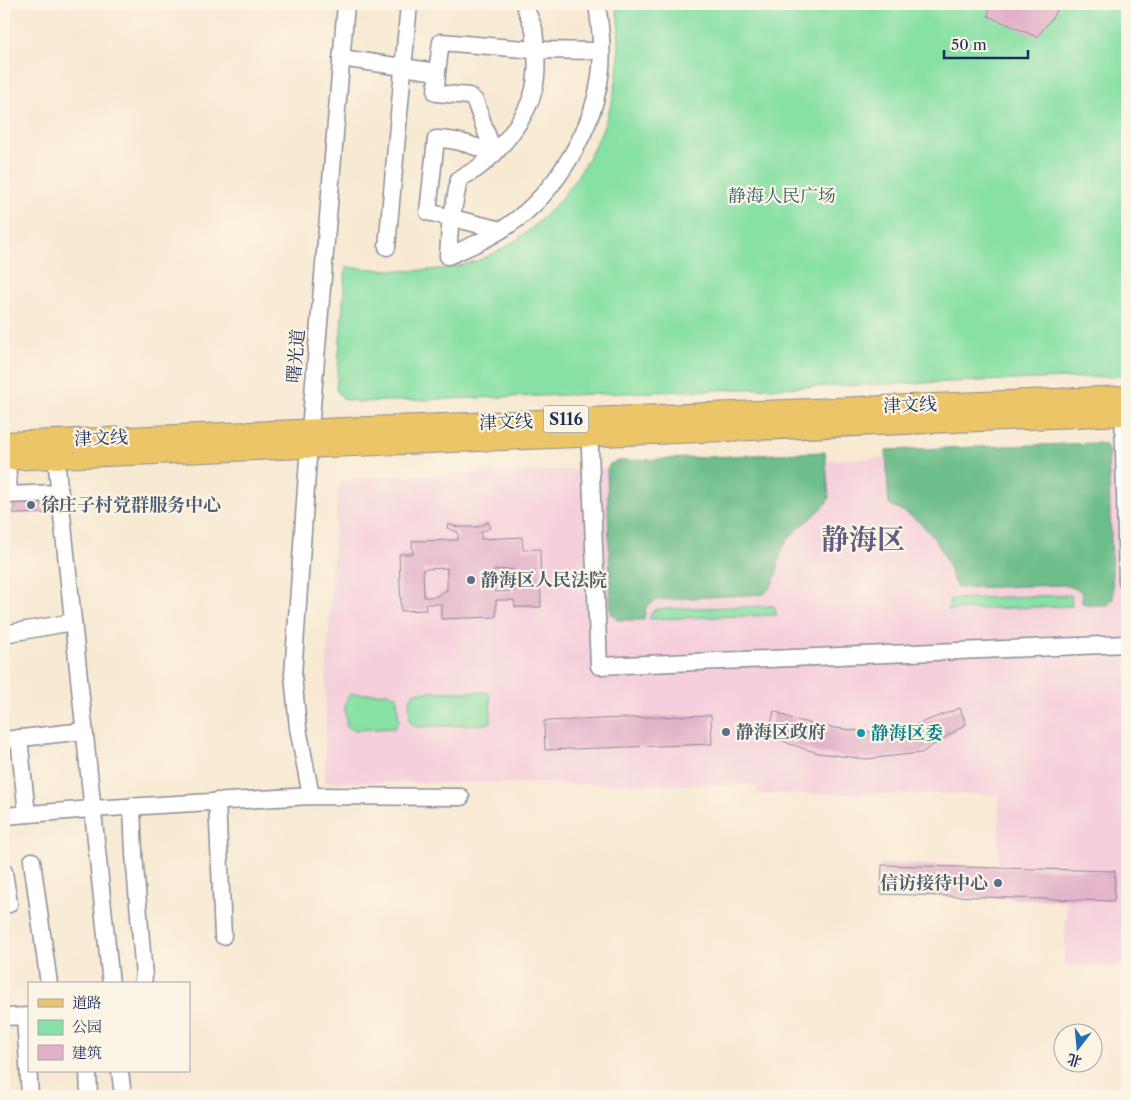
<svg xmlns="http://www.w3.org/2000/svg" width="1131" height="1100" viewBox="0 0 1131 1100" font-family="'Libre Caslon Text','Noto Serif SC',serif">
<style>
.built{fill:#f5cfdb}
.green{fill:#87e0a4;stroke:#518881}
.forest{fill:#6dbe8a;stroke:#447674}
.building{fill:#e2b0c9;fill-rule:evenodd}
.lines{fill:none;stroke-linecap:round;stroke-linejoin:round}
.minor-casing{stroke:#8a8c98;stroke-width:19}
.major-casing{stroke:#8a8c98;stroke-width:22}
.minor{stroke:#fff;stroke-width:16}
.major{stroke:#edc569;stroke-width:20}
.service-dot{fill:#5c6f8a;stroke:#fcf5e5;stroke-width:2}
.culture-dot{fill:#0f9aa8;stroke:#fcf5e5;stroke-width:2}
.labels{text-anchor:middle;stroke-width:4.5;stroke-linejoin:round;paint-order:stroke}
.shield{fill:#fcf5e5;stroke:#5e6a86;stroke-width:1}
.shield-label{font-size:16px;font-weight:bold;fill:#1b2f5e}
.park-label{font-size:18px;fill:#365b70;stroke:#fcf5e5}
.street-label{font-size:18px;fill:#1b2f5e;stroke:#fcf5e5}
.service-label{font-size:18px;font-weight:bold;fill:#4e5e75;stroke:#fcf5e5;text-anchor:start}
.culture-label{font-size:18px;font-weight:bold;fill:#0d838f;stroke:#fcf5e5;text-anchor:start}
.town-label{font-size:28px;font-weight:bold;fill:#615c83;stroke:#fcf5e5}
</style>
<rect width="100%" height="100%" fill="#fcf5e5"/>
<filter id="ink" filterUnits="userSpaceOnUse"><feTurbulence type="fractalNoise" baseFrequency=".02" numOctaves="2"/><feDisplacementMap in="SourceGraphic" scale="10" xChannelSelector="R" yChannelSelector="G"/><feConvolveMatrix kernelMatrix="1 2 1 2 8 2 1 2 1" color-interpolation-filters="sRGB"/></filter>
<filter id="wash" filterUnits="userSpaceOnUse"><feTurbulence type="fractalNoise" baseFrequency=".0096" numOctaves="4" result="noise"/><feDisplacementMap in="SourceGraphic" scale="20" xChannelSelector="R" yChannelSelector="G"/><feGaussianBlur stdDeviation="1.12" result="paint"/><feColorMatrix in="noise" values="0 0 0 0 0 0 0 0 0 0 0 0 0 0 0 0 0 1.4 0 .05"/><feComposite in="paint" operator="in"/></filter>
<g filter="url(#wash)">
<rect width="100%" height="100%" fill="#f8e9d2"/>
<polygon class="built" points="1127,449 1127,966 1064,964 1067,901 880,895 880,863 998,866 1000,794 757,794 757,785 325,782 326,681 337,495 342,481 352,478"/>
<g class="green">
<path d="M616 4H1127V376L359 402 344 399 336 390 346 267C385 270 424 274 463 265 535 247 593 171 612 101 620 70 621 36 616 4Z"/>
<polygon points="1071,595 1072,606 948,610 950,599"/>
<polygon points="774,606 777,615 649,619 652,612 657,609"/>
<polygon points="414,692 486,692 490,694 491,722 486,724 416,727 410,722 409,702"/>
<path d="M388 693 397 696V700L399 721 395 728 356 730 347 727C346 716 341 702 351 694Z"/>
</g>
<g class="forest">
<path d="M1097 443 1105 444 1108 451 1113 599 1108 605H1091L1082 603V592L1076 589 1064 585 958 588C952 581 952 575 949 567 938 537 919 516 889 505L886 450Z"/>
<path d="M825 452 829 498 826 504C812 520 793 528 783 548 777 563 778 583 764 594L656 600 646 607 644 620H617L611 614 607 470 610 464 618 461Z"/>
</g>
<g id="blocks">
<g class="building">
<polygon points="990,4 1061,4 1052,18 1037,37 988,16"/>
<polygon points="48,497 49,513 14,514 14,498"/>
<path d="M488 522 490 528 481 532V539L522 537 523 550 540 549 541 607H515L514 600H496V617L441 619V604H425L426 610 401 611 399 554H413L412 541 458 540V532L447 528 448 524 458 527H477ZM447 568V590L435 597H424L423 569ZM513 569 515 591 495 592 494 570Z"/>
<polygon points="960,708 966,724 921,753 866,759 818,753 790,744 769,734 774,711 795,720 829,727 866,732 910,727"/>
<polygon points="711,715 712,744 545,750 544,721"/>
<polygon points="882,865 1115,871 1114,901 881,894"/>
</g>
</g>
</g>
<g filter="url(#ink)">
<use href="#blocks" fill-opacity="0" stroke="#8a8c98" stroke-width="1"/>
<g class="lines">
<g class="minor-casing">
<g id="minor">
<path d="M597 4C600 25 603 47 601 68 596 126 557 192 509 225 490 238 469 247 448 256L450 227 459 179C465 175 473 172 479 167 501 150 528 116 534 89 537 76 537 63 536 50L601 51"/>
<polyline points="341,58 437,72 441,42 536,50 534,29 524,4"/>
<polyline points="437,72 436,93 469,96 475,101 494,154"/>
<path d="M494 154C475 146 457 139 436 139L428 212 501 230"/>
<polyline points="387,247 409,4"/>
<polyline points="1123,404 1127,582"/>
<polyline points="589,426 599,666 1127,644"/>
<polyline points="56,458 111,984"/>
<polyline points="7,460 9,495"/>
<polyline points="4,495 60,493"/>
<polyline points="4,634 73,622"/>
<polyline points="19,738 27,814"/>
<polyline points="4,740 84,731"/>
<polyline points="311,796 298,728 293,675 310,430 346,4"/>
<polyline points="217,801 223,936"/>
<polyline points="132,806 134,854 144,977 142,984"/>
<polyline points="4,816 92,809 311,796 461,797"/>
<polyline points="32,861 49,984"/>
<polyline points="4,872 9,904"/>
<polyline points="4,1017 29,1016"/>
<polyline points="25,1017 30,1096"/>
<polyline points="88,1071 89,1096"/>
<polyline points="120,1071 123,1096"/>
</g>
</g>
<g class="major-casing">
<g id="major">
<polyline points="4,442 1127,396"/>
<polyline points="4,460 1127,415"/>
</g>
</g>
<use href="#minor" class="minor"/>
<use href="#major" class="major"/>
</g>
</g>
<g class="service-dot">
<circle cx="31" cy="505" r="5"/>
<circle cx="471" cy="580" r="5"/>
<circle cx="726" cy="732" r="5"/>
<circle cx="998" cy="883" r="5"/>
</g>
<circle class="culture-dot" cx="861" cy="733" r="5"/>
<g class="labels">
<rect class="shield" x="543.5" y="405.5" width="45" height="27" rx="4"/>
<g class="shield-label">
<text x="566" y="425">S116</text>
</g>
<g class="park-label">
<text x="782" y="202">静海人民广场</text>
</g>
<g class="street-label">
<text transform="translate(296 356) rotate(-85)" y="6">曙光道</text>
<text transform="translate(910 405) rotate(-2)" y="6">津文线</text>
<text transform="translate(506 422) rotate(-2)" y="6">津文线</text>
<text transform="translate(101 438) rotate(-2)" y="6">津文线</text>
</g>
<g class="service-label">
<text x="41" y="511">徐庄子村党群服务中心</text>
<text x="481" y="586">静海区人民法院</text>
<text x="736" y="738">静海区政府</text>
<text x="988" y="889" text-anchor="end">信访接待中心</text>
</g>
<g class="culture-label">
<text x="871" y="739">静海区委</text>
</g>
<g class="town-label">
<text x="863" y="549">静海区</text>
</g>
</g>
<rect width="1131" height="1100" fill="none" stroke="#fcf5e5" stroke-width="20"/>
<rect x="28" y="982" width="162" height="90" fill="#fcf5e5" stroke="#a2a6af"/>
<rect x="38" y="999" width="25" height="8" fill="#edc569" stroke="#a2a6af"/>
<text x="72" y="1008" font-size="15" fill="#1b2f5e">道路</text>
<rect x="38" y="1020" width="25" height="15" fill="#87e0a4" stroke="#a2a6af"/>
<text x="72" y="1032" font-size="15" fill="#1b2f5e">公园</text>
<rect x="38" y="1045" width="25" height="15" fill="#e2b0c9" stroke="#a2a6af"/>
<text x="72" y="1058" font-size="15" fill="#1b2f5e">建筑</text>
<g transform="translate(1078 1048) rotate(196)"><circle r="24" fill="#fcf5e5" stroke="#a2a6af"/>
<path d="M0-4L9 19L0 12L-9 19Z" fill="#1f6fb2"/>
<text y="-8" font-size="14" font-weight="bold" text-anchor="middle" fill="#1b2f5e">北</text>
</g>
<path d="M944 50v8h84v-8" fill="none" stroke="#1b2f5e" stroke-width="2.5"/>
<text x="951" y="50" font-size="15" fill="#1b2f5e" stroke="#fcf5e5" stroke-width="4" paint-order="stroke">50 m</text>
</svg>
